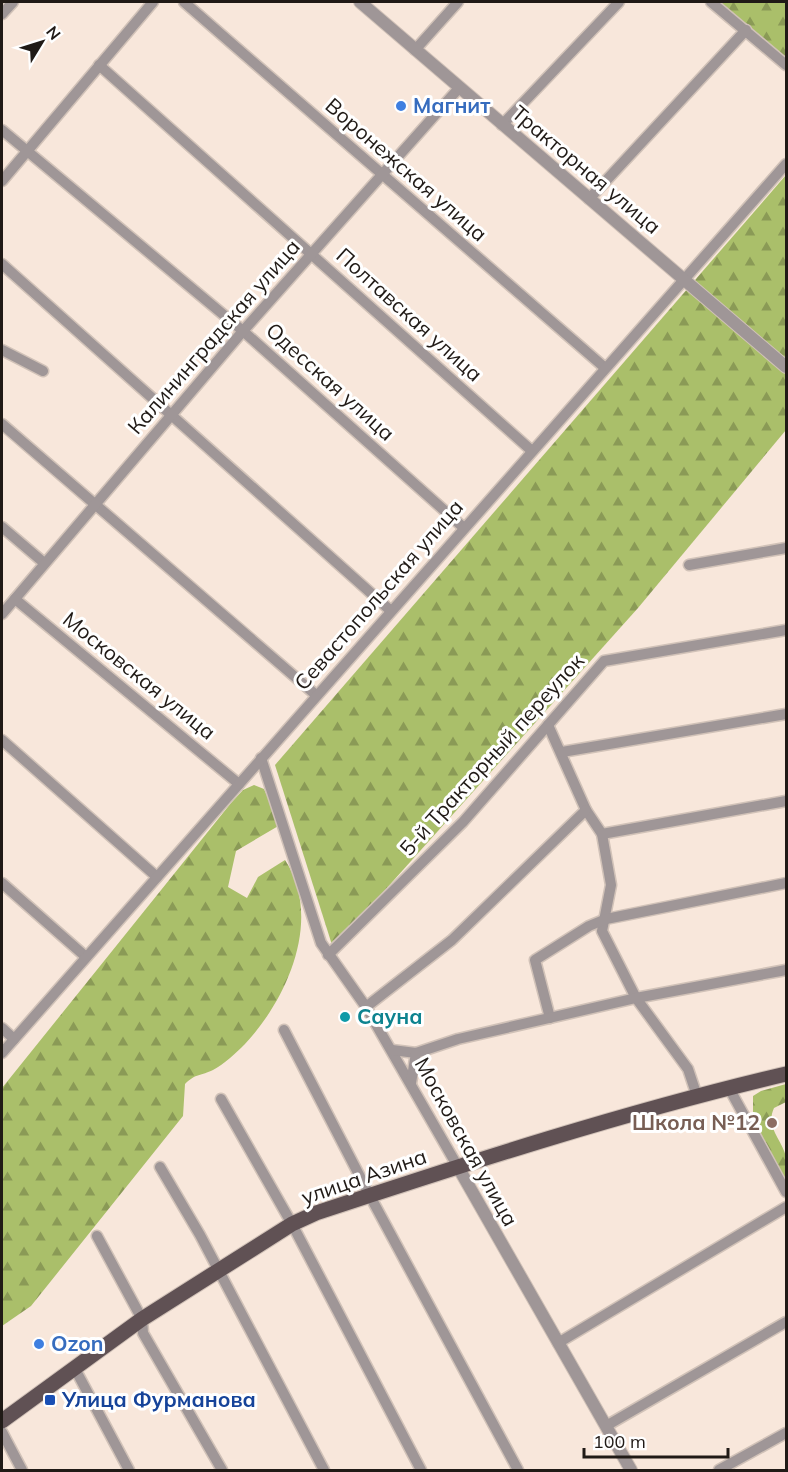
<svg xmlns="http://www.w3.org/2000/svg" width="788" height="1472" viewBox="0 0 788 1472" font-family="Mulish,sans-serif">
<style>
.forest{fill:url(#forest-firs)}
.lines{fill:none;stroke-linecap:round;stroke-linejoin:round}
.minor-casing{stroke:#d1c2b8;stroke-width:13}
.tertiary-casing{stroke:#d1c2b8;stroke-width:14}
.primary-casing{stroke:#d1c2b8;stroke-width:17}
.minor{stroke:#9f9697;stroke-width:10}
.tertiary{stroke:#9f9697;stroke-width:12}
.primary{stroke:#605154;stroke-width:15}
.shop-dot{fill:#3f7fe0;stroke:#fff;stroke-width:2}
.culture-dot{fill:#0f9aa8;stroke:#fff;stroke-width:2}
.education-dot{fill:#8d6e63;stroke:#fff;stroke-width:2}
.transit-dot{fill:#1a4fb4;stroke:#fff;stroke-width:2}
.labels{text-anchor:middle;stroke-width:6;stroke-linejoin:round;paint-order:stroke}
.shop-label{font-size:21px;font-weight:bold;fill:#366cbe;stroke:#fff;text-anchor:start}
.street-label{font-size:21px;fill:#201a16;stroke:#fff}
.culture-label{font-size:21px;font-weight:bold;fill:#0d838f;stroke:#fff;text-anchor:start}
.education-label{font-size:21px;font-weight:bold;fill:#785e54;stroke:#fff;text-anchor:end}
.transit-label{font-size:21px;font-weight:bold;fill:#164399;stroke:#fff;text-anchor:start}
</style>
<defs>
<pattern id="forest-firs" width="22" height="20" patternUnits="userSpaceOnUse" patternTransform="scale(1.5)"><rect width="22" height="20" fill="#aabf6a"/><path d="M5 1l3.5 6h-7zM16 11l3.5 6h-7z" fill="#8a9a56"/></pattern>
</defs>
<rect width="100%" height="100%" fill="#f8e7db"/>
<g class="forest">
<polygon points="720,2 786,2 786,62 786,61"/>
<polygon points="786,175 786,430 638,608 333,948 275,765"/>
<path d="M254 785 264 789 280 825 236 851 228 887 247 898 258 877 285 860C323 918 288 998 245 1044 237 1052 223 1065 213 1070 201 1076 196 1073 185 1084L183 1116 31 1306 2 1326V1088L231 803 243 790Z"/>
<path d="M786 1084V1102L774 1108C765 1128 782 1139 786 1157 788 1166 786 1177 786 1186L753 1125V1096L761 1091Z"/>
</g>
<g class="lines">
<g class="minor-casing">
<g id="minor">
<polyline points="184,2 604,367"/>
<polyline points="711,2 786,65"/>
<polyline points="2,14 13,2"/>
<polyline points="415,50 458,2"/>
<polyline points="99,65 532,451"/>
<polyline points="502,125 619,2"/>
<polyline points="2,130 243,331 464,528"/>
<polyline points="2,181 153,2"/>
<polyline points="589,199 746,30"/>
<polyline points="2,264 391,611"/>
<polyline points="2,350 43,371"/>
<polyline points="2,424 316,695"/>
<polyline points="2,527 43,562"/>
<polyline points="689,565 786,548"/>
<polyline points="15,599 239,784"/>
<polyline points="2,614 243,331 459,88"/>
<polyline points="548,725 586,810 602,834 611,885 602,931 636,998 688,1069 697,1096"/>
<polyline points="2,740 157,877"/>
<polyline points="562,752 786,714"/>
<polyline points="261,758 321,943 366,1007 458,1167"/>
<polyline points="602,834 786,801"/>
<polyline points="2,883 86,957"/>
<polyline points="328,955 463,822 604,661 786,630"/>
<polyline points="366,1007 452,940 586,810"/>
<polyline points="550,1018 535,960 589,926 606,919 786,883"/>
<polyline points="2,1028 14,1039"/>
<polyline points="284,1030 370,1196 518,1470"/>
<polyline points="392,1050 416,1053 458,1039 636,998 786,970"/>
<polyline points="2,1053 786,164"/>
<polyline points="411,1083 416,1053"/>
<polyline points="729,1088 786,1192"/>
<polyline points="221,1099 292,1224 421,1470"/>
<polyline points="160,1167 200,1235 324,1470"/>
<polyline points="97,1236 142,1319 143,1333 222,1470"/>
<polyline points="558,1343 786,1207"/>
<polyline points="74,1367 129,1470"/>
<polyline points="606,1426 786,1322"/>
<polyline points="2,1432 22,1470"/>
<polyline points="719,1470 786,1433"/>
</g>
</g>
<g class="tertiary-casing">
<g id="tertiary">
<polyline points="360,2 786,367"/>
<polyline points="458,1167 631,1470"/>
</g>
</g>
<g class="primary-casing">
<path id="primary" d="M2 1421 142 1319 292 1224 316 1213C471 1162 628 1111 786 1074"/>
</g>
<use href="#minor" class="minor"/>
<use href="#tertiary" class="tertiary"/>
<use href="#primary" class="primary"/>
</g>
<g class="shop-dot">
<circle cx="401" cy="106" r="6"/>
<circle cx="39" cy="1344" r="6"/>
</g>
<circle class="culture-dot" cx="345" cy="1017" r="6"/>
<circle class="education-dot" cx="772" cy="1123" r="6"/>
<rect class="transit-dot" x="44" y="1394" width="12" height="12" rx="3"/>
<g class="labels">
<g class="shop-label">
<text x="413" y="113">Магнит</text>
<text x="51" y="1351">Ozon</text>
</g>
<g class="street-label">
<text transform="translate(406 170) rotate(41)" y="7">Воронежская улица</text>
<text transform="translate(586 170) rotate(40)" y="7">Тракторная улица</text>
<text transform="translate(409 315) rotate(42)" y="7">Полтавская улица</text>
<text transform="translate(214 337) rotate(-49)" y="7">Калининградская улица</text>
<text transform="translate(330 382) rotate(42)" y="7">Одесская улица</text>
<text transform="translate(379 595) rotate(-49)" y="7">Севастопольская улица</text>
<text transform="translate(139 676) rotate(39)" y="7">Московская улица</text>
<text transform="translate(492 755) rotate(-48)" y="7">5-й Тракторный переулок</text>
<text transform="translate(466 1142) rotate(61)" y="7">Московская улица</text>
<text transform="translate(364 1177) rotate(-19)" y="7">улица Азина</text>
</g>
<g class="culture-label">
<text x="357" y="1024">Сауна</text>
</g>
<g class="education-label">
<text x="760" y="1130">Школа №12</text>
</g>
<g class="transit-label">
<text x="62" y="1407">Улица Фурманова</text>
</g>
</g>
<rect width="788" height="1472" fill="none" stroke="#201a16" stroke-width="6"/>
<g transform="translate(42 42) rotate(52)" stroke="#ffffff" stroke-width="4.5" paint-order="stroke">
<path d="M0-4.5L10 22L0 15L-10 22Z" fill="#201a16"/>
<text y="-9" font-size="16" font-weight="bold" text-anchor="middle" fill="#201a16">N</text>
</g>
<path d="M584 1448v9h144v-9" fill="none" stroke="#201a16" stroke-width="3"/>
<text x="593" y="1448" font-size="18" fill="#201a16" stroke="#ffffff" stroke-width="4.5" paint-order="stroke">100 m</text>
</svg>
